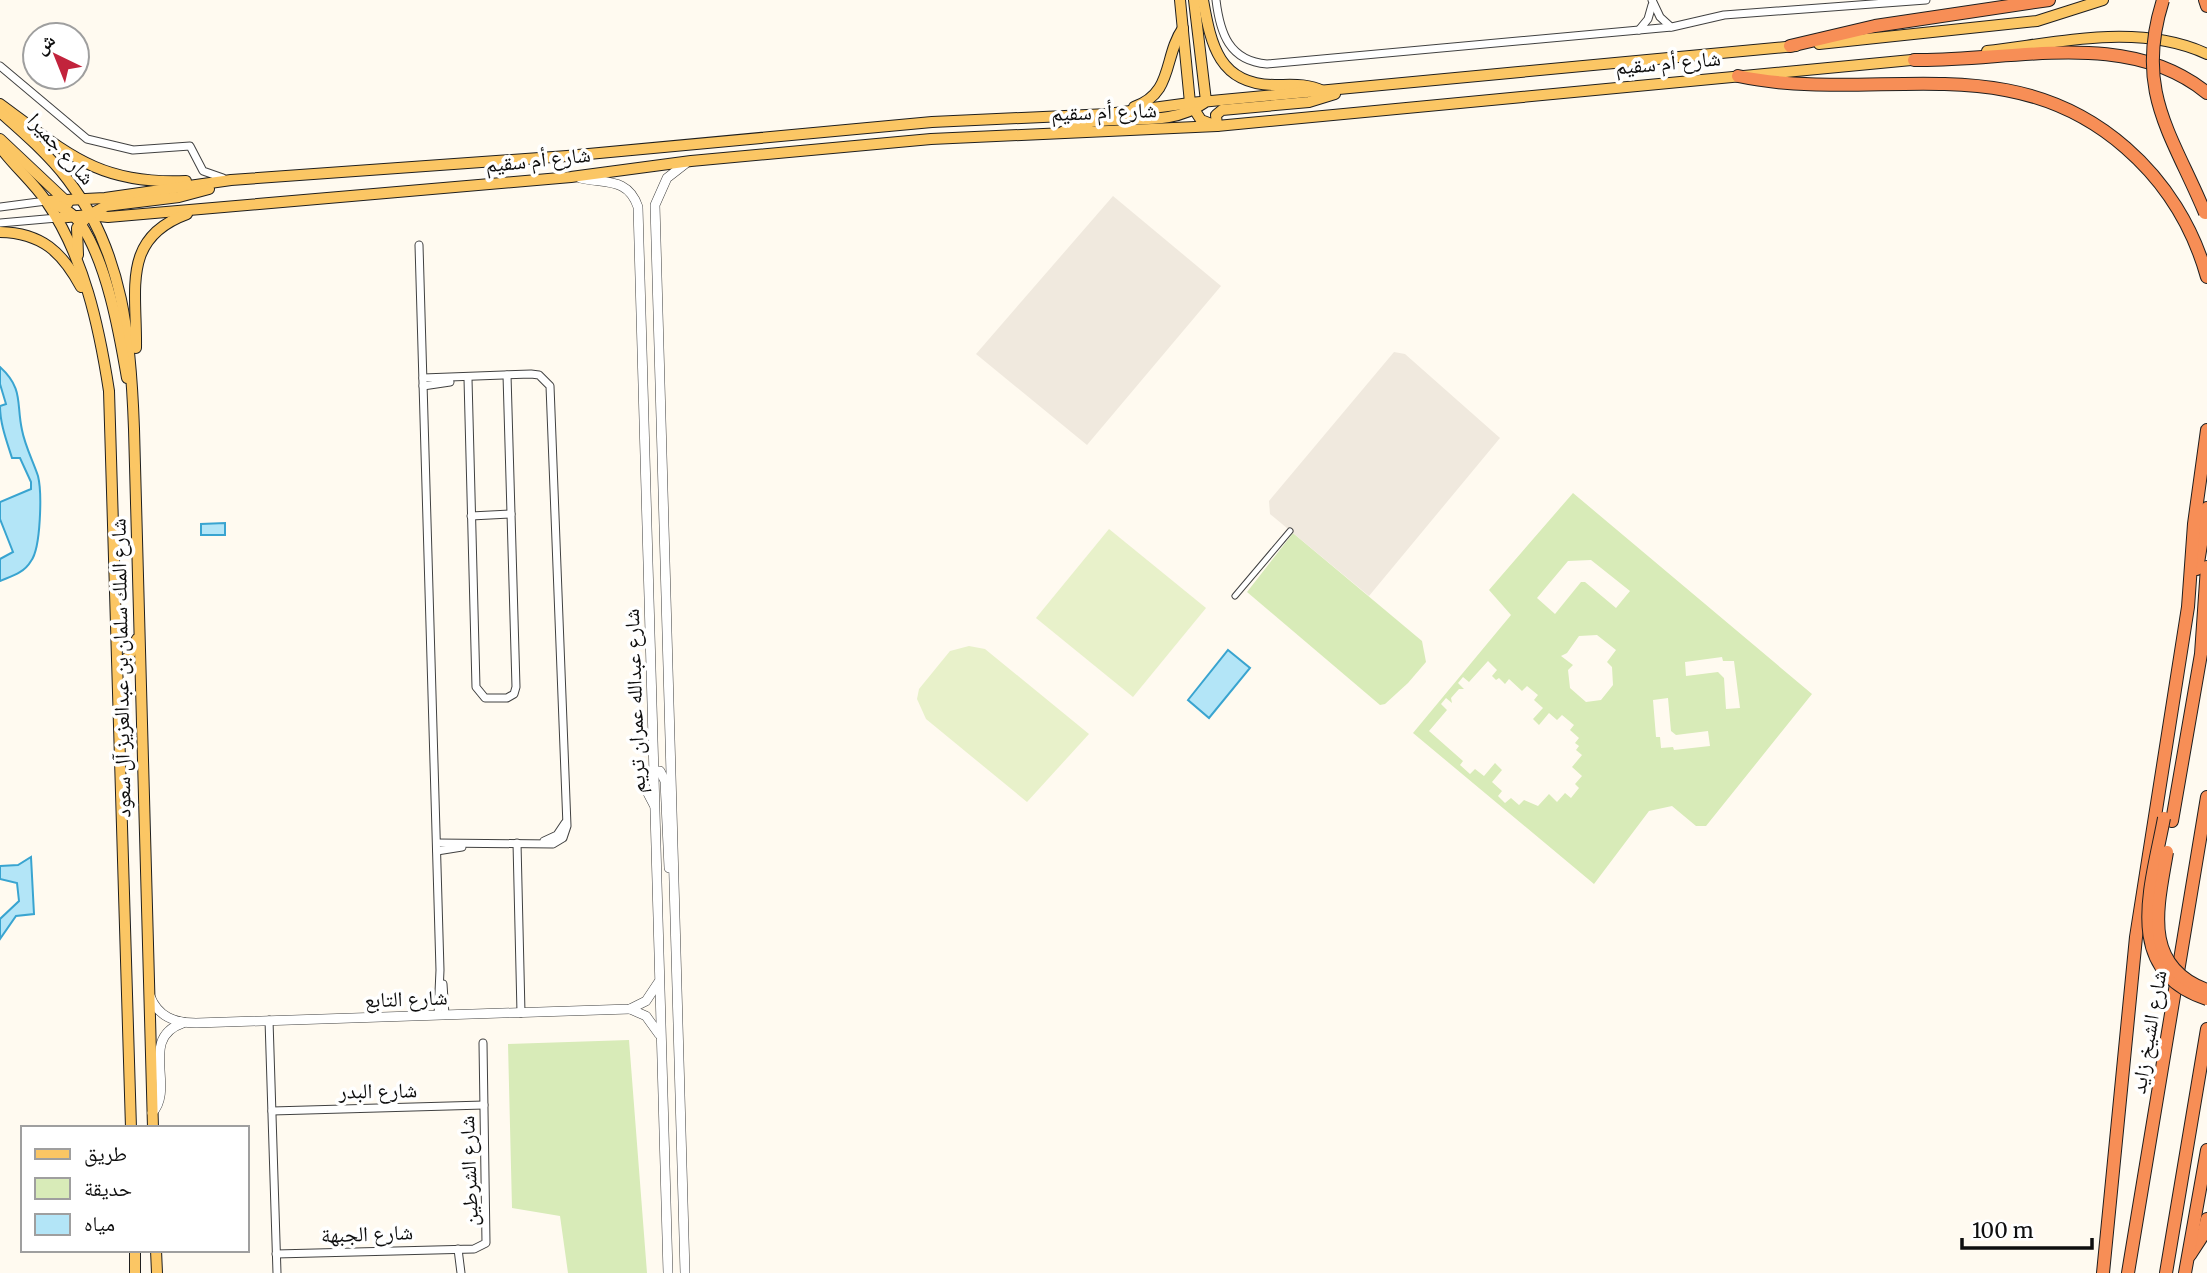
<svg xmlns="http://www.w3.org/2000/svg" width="2207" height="1273" viewBox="0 0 2207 1273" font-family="Merriweather,'Noto Naskh Arabic',serif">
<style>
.green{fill:#d8ebb8;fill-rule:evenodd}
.pitch{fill:#e8f1ca}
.plaza{fill:#f0e9de}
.water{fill:#b3e5f7;stroke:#39a4d0;stroke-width:2}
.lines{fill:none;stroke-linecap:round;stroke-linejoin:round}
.pedestrian-casing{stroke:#414141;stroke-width:7}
.minor-casing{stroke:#414141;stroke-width:9}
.tertiary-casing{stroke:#414141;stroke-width:10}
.primary-casing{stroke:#1f1f1f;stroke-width:12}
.motorway-casing{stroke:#1f1f1f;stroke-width:14}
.pedestrian{stroke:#fff;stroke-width:5}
.minor{stroke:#fff;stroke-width:7}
.tertiary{stroke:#fff;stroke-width:9}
.primary{stroke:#fbc664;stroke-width:10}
.motorway{stroke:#f78e56;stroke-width:12}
.motorway-bridge-casing{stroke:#1f1f1f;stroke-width:14;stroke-linecap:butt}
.motorway-bridge{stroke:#f78e56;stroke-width:12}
.labels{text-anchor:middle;stroke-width:7;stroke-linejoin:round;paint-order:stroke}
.street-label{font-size:21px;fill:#0e0e0e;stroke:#fff}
</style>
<rect width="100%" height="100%" fill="#fffaf0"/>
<g class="green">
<path d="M1573 493 1812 694 1706 826H1696L1672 806 1649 811 1594 884 1413 733 1511 615 1489 590ZM1591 560 1630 591 1616 608 1585 582H1581L1555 614 1537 598 1568 561ZM1597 635 1616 650 1607 662 1612 667 1613 685 1601 700 1586 702 1570 688 1568 670 1573 665 1561 656 1567 653 1579 636ZM1722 657 1723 661H1734L1740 708 1726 709 1724 678 1718 672 1686 676 1685 662ZM1488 661 1497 670 1492 676 1496 680 1499 678 1505 684 1509 679 1522 691 1527 686 1538 695 1534 700 1543 708 1533 719 1539 725 1549 713 1557 720 1562 715 1574 725 1570 730 1579 738 1575 743 1579 746 1576 750 1582 755 1572 767 1582 776 1575 784 1579 788 1571 798 1565 793 1557 802 1549 794 1538 806 1524 800 1519 805 1511 798 1505 803 1498 796 1502 791 1492 782 1502 770 1495 763 1484 776 1475 769 1470 774 1460 765 1463 761 1429 731 1447 710 1441 704 1446 698 1452 703 1451 698 1459 689H1464L1458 683 1463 677 1469 682ZM1668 698 1671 731 1676 735 1708 731 1710 746 1674 750 1673 747 1661 748 1660 737H1656L1653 700Z"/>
<polygon points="1293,533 1422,641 1426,662 1408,683 1385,704 1380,705 1247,592"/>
<polygon points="629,1040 647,1273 568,1273 560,1216 512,1208 508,1044"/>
</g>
<g class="pitch">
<polygon points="1109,529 1206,608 1133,697 1036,618"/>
<polygon points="969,646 985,649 1089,734 1027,802 926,719 917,699 919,689 950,651"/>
</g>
<g class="plaza">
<polygon points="1113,196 1221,286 1087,445 976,354"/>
<polygon points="1394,352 1405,354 1500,438 1369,596 1270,514 1269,501"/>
</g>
<g class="water">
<path d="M0 367C24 389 16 403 22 430 25 446 33 461 38 476 42 492 41 548 31 561 24 573 12 576 0 581V559L13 552 0 519V502L31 489V482L20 458H12C7 442 0 424 0 406L6 404 0 384Z"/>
<polygon points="225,523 225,535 201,535 201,524"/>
<polygon points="1228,650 1250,668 1209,718 1188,700"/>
<polygon points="31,857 34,914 16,916 0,939 0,919 19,901 17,883 0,879 0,866 18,865"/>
</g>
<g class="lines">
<g class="pedestrian-casing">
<polyline id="pedestrian" points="1235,596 1290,531"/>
</g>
<g class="minor-casing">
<g id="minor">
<path d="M1216 0C1220 33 1229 61 1267 64L1672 27 1724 15 1926 0"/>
<polyline points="1652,0 1660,17 1671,27"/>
<polyline points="1639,30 1648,19 1652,5"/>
<polyline points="0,66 87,139 133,150 190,146 203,171 223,178"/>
<polyline points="0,207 46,201"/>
<polyline points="0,223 57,218"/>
<polyline points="419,245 440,970 438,1015"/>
<polyline points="423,378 531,374 539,375 550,386 567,826 563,838 553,844 437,843"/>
<polyline points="468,379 476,687 485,698 507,698 514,694 516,687 507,375"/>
<polyline points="423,386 450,382"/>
<polyline points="471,516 511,514"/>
<polyline points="544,841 557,835 565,823"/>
<polyline points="517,843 521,1013"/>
<polyline points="437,851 462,847"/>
<polyline points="443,984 445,1015"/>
<polyline points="269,1020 277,1273"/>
<polyline points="272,1111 484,1105"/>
<polyline points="458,1249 461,1273"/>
<polyline points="276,1254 474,1249 486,1243 483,1043"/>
</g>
</g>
<g class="tertiary-casing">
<g id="tertiary">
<polyline points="685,164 667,178 655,205 685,1273"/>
<path d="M580 178C605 184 628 177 638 207L668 1273"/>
<polyline points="654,805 642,782 645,773 660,771 665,781 669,868"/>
<path d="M150 996C158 1017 175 1023 196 1023L630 1009 646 1001 658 983"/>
<polyline points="630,1009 646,1016 659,1034"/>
<path d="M152 1113C176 1088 138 1038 183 1023"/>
</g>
</g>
<g class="primary-casing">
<g id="primary">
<polyline points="1180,0 1190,103 1201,120 1214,125"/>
<polyline points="1194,0 1206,101"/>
<path d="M1203 0C1211 45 1219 85 1275 85 1291 85 1307 83 1323 91"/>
<polyline points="1819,44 2037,21 2103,0"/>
<path d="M1987 51C2058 43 2138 22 2207 54"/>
<path d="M0 104C67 153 98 185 186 181"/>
<path d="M1134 107C1174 93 1163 57 1183 28"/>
<path d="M0 112C24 133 49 155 68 180 124 252 131 342 134 429L153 1128"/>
<polyline points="1217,126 1216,115 1222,110 1309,102 1335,94"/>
<path d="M1062 132C1106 107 1162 133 1204 103"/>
<polyline points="0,139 68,203"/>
<path d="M0 147C14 166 33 182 46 201 84 256 99 326 109 391L131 1128"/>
<polyline points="46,201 105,198 231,180 567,156 932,122 1108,114 1190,103 1796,46"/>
<path d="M49 202C60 206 73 213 80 223 107 263 119 331 127 378"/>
<polyline points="57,218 89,215 108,217 571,177 691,161 931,139 1217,126 1922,59"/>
<path d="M0 232C42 233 62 252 81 287"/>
<polyline points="78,255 77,228 89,215 106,206 179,197 209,189"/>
<path d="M136 348C137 289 121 238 187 214"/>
<polyline points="118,668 129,656 137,639"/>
<polyline points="135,1250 135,1273"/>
<polyline points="156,1250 157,1273"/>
</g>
</g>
<g class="motorway-casing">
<g id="motorway">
<polyline points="2205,0 2207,6"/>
<polyline points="1790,46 1875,26 2049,0"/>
<path d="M1914 60C2011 62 2126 27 2207 93"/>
<path d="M1738 76C1874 105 2008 44 2126 148 2165 182 2193 227 2207 277"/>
<polyline points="2197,569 2207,508"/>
<polyline points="2172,821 2201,654 2207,567"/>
<polyline points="2190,1255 2203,1235 2207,1219"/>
<polyline points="2103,1273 2136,937 2188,607 2194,524 2207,430"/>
<polyline points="2128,1273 2207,797"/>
<polyline points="2166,1273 2207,1029"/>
<polyline points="2185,1273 2207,1150"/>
</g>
</g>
<use href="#pedestrian" class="pedestrian"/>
<use href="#minor" class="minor"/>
<use href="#tertiary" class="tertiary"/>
<use href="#primary" class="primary"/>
<use href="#motorway" class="motorway"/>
<g class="motorway-bridge-casing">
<g id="motorway-bridge">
<path d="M2163 0C2134 91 2172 134 2205 213"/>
<path d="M2164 818C2152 884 2120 971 2207 999"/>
<path d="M2167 852C2158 906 2141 966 2207 990"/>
</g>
</g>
<use href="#motorway-bridge" class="motorway-bridge"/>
</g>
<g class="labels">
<g class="street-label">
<text transform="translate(1668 63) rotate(-5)" y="7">شارع أم سقيم</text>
<text transform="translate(1104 112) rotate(-2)" y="7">شارع أم سقيم</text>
<text transform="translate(61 149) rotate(48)" y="7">شارع جميرا</text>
<text transform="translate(538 160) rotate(-6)" y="7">شارع أم سقيم</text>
<text transform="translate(121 668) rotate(-91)" y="7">شارع الملك سلمان بن عبدالعزيز آل سعود</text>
<text transform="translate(635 701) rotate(-92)" y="7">شارع عبدالله عمران تريم</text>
<text transform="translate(406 999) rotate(-2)" y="7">شارع التابع</text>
<text transform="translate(2149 1032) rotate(-80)" y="7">شارع الشيخ زايد</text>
<text transform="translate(378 1091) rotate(-1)" y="7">شارع البدر</text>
<text transform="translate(469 1171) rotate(-92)" y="7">شارع الشرطين</text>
<text transform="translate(367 1234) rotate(-2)" y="7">شارع الجبهة</text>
</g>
</g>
<rect x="21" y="1126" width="228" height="126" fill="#ffffff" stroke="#9f9f9f" stroke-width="2"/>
<rect x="35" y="1149" width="35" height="10" fill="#fbc664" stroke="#9f9f9f" stroke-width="2"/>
<text x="84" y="1161" font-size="21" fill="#0e0e0e">طريق</text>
<rect x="35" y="1178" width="35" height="21" fill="#d8ebb8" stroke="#9f9f9f" stroke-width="2"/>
<text x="84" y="1196" font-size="21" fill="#0e0e0e">حديقة</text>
<rect x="35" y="1214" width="35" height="21" fill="#b3e5f7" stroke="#9f9f9f" stroke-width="2"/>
<text x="84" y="1231" font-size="21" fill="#0e0e0e">مياه</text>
<g transform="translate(56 56) rotate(317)"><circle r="33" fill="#ffffff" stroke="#9f9f9f" stroke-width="2"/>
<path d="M0-5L12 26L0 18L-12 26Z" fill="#c2233c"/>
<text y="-10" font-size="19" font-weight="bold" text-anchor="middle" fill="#0e0e0e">ش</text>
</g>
<path d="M1962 1238v10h130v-10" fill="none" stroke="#0e0e0e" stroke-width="3.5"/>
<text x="1972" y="1238" font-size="21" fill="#0e0e0e" stroke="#ffffff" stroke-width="5" paint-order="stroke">100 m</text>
</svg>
